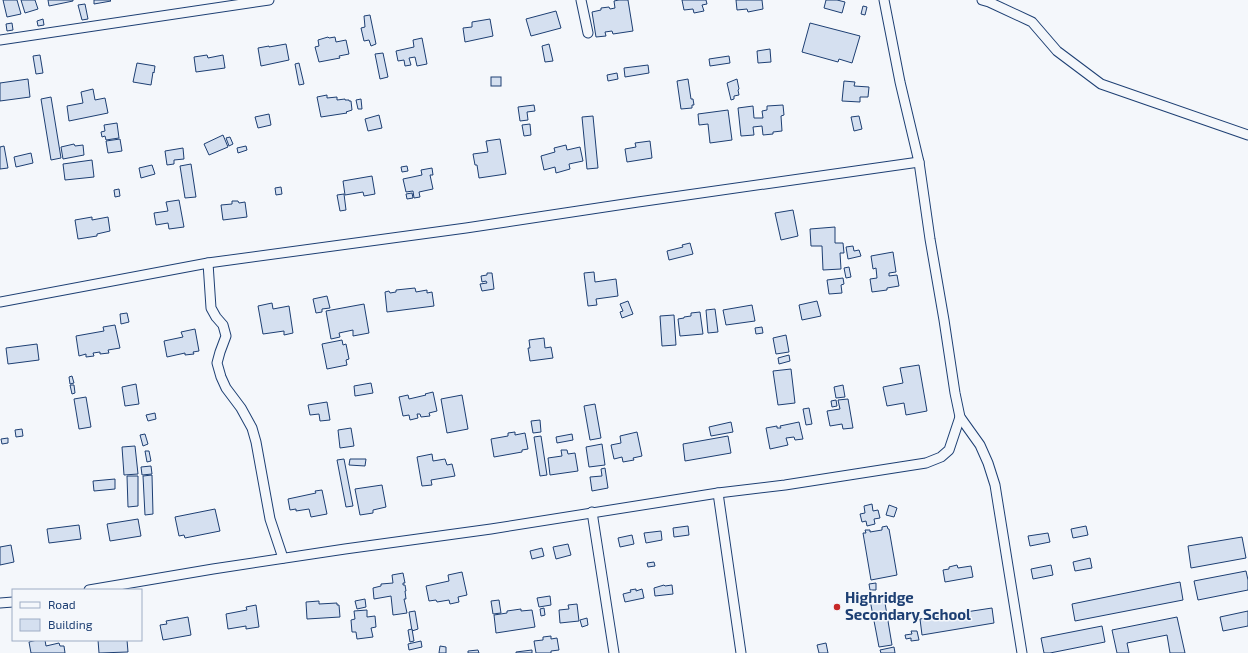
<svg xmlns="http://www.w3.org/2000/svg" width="1248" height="653" viewBox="0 0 1248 653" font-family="'Exo 2',sans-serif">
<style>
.building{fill:#d5e0f0;stroke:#1d3f73}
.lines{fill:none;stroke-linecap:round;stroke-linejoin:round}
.minor-casing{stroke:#1d3f73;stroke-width:11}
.minor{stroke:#f4f7fb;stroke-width:9}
.poi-dot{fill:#c62828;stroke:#f4f7fb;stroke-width:1.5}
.labels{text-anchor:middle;stroke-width:3;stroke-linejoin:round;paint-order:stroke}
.poi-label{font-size:15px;font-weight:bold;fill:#1d3f73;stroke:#f4f7fb;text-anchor:start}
</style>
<rect width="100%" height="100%" fill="#f4f7fb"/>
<g class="building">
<polygon points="3,0 17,0 21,14 7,17"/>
<polygon points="21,0 35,0 38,9 25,13"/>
<polygon points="48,0 73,0 73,1 49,6"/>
<polygon points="94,0 110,0 111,1 94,4"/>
<polygon points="619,0 628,0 633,31 613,34 612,31 605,32 606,36 596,37 592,12 601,10 601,8 609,7 610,9 615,8 614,1"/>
<polygon points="682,0 706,0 707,4 702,5 704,11 694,13 693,9 684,10"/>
<polygon points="736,0 762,0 763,9 748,12 747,9 737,10"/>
<polygon points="826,0 837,0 845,2 842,13 824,8"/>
<polygon points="85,4 88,19 82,20 78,5"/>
<polygon points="863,6 867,7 865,15 861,14"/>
<polygon points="556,11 561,28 531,36 526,19"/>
<polygon points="370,15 376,44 371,46 369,40 364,41 361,28 365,27 364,16"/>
<polygon points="43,19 44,25 38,26 37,21"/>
<polygon points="490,19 493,36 465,42 463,28 472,27 472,22"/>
<polygon points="12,23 13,30 7,31 6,24"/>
<polygon points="810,23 860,36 852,63 839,59 838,62 802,52"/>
<polygon points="328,37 329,38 335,37 336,42 346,40 349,54 339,56 340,58 319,62 315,47 319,46 318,40"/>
<polygon points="422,38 427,64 417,66 415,57 409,58 411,65 405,66 404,60 398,61 396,51 414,47 413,40"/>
<polygon points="286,44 289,60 261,66 258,48 269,46 269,47"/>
<polygon points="549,44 553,61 545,62 542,46"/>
<polygon points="770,49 771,62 758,63 757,51"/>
<polygon points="383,53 388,77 380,79 375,54"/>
<polygon points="40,55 43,73 36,74 33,56"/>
<polygon points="207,55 208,58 223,55 225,68 196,72 194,57"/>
<polygon points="729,56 730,63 710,66 709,59"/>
<polygon points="137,63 155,66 154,73 153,72 151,85 133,82"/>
<polygon points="299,63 304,84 299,85 295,64"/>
<polygon points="648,65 649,73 625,77 624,68"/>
<polygon points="617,73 618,79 608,81 607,75"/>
<rect x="491" y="77" width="10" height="9"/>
<polygon points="28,79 30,97 0,101 0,83"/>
<polygon points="688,79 691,99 693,99 694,105 692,105 692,108 681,109 677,81"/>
<polygon points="737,79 739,89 738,90 739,95 734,96 734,99 731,100 727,83"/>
<polygon points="844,81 855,82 854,86 869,87 868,97 860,97 860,102 842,101"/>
<polygon points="93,89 95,100 105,98 108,113 69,121 67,106 83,103 81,92"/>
<polygon points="327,95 327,98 337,97 337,100 345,99 345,100 349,100 349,101 351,101 352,110 346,112 347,113 321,117 317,97"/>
<polygon points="51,97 61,158 51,160 41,99"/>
<polygon points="361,99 362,109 358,109 356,100"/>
<polygon points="534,105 535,111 527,112 528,120 520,121 518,107"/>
<polygon points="783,105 784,115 781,116 782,131 773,132 773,134 763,135 762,126 753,127 754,135 741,136 738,108 753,106 754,118 763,118 762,111 767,110 767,106"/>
<polygon points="728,110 732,140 710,143 708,124 699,125 698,114"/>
<polygon points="269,114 271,125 258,128 255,117"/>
<polygon points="379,115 382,128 368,131 365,119"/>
<polygon points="593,116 598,168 587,169 582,117"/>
<polygon points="859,116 862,129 854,131 851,117"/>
<polygon points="117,123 119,138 106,140 105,136 102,137 101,132 105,131 104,125"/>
<polygon points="530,124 531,135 524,136 522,125"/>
<polygon points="223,135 228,147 209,155 204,144"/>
<polygon points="230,137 233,144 229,146 226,138"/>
<polygon points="120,139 122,151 108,153 106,141"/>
<polygon points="500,139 506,174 479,178 477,165 475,165 473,154 488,152 486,141"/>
<polygon points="650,141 652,158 627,162 625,149 636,147 635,143"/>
<polygon points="74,144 75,146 83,145 84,155 63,159 61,147"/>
<polygon points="566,145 567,150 580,147 583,161 569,164 570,169 556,173 555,167 544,170 541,156 555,152 554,148"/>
<polygon points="4,146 8,168 0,169 0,147"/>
<polygon points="246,146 247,150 238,153 237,148"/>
<polygon points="183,148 184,159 174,160 174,164 167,165 165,151"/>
<polygon points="31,153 33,163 16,167 14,157"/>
<polygon points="92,160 94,177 65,180 63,164"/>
<polygon points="191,164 196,197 185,198 180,166"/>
<polygon points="152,165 155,174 141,178 139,168"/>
<polygon points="407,166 408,171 402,172 401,167"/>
<polygon points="432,168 433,175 430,175 433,189 419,192 420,197 414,198 413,191 406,192 403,179 422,175 421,170"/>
<polygon points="372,176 375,194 364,196 363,192 345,195 343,181"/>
<polygon points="281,187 282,194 276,195 275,188"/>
<polygon points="119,189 120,196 115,197 114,190"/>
<polygon points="412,193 413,198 407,199 406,194"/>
<polygon points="344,194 346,210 340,211 337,195"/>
<polygon points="179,200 184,227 169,229 168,223 156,225 154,213 168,211 166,202"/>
<polygon points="232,201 238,201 239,203 245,202 247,217 223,220 221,205 232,204"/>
<polygon points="793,210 798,236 781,240 775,213"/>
<polygon points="92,217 92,220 108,217 110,231 97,234 97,236 78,239 75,220"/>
<polygon points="835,227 835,243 843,243 844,253 840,253 841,269 823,270 822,246 811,246 810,229"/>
<polygon points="690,243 693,254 669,260 667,251 683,247 682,245"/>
<polygon points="853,246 854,251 859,250 861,256 848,259 846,247"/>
<polygon points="893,252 896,272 889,273 889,276 897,275 899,286 887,288 887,290 872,292 870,279 877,278 876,268 873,269 871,256"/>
<polygon points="849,267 851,277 846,278 844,268"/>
<polygon points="594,272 595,282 616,279 618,296 596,299 597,305 588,306 584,273"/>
<polygon points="487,273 492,273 494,289 482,291 480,284 487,283 486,281 482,282 481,276 487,275"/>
<polygon points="843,278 844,284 841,285 842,293 829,294 827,280"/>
<polygon points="415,288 416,292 427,290 427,293 432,292 434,306 387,312 385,292 389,291 390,293 396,292 396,290"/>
<polygon points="327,296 330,308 322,309 322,312 316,313 313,299"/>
<polygon points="628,301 633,314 622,318 620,312 623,311 620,304"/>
<polygon points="817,301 821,316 802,320 799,305"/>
<polygon points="272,303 273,309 289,306 293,333 284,335 284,331 263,334 258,306"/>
<polygon points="364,304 369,333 353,336 353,330 339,333 340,337 331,339 326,311"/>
<polygon points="752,305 755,321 726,325 723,310"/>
<polygon points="715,309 718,332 708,333 706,310"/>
<polygon points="700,312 703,334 680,336 678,319 684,318 684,317 691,316 691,313"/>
<polygon points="127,313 129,322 121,324 120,314"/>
<polygon points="674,315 676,345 662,346 660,316"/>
<polygon points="115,325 120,348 108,350 109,353 100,354 100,352 93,353 94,356 86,357 86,354 79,356 76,336 104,331 103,327"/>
<polygon points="762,327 763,333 756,334 755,328"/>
<polygon points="195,329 199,351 193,352 194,354 185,355 185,353 167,357 164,341 183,337 181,332"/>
<polygon points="786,335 789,352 776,354 773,338"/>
<polygon points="544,338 545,348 551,347 553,358 530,361 528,348 530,348 529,340"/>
<polygon points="342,340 343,345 346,344 349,359 346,360 347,365 327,369 322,344"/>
<polygon points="37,344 39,360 8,364 6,348"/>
<polygon points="789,355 790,361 779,364 778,358"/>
<polygon points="919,365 927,411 906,415 904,403 887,406 883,387 903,383 900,368"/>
<polygon points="791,369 795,403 778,405 773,371"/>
<polygon points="72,376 74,383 70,384 69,377"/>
<polygon points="371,383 373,393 355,396 354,386"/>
<polygon points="136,384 139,404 125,406 122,387"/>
<polygon points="70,385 74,385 75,393 72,394"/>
<polygon points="843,385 845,397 836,398 834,387"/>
<polygon points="433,392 437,411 429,413 430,416 421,417 420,414 417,414 418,418 410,420 409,415 403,416 399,397 408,395 409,399 426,395 425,394"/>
<polygon points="462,395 468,429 447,433 441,399"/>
<polygon points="86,397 91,427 79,429 74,399"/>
<polygon points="848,399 853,428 843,429 842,424 830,426 827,411 840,409 838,400"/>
<polygon points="836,400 837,406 832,407 831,401"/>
<polygon points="327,402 330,420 320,421 319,414 310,415 308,405"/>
<polygon points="595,404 601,438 590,440 584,406"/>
<polygon points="809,408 812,424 806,425 803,409"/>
<polygon points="155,413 156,419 148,421 146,415"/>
<polygon points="540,420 541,432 533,433 531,421"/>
<polygon points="731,422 733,432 711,436 709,427"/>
<polygon points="799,422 803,439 795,440 794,437 786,438 788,445 770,449 766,428 777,426 777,428 781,428 780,426"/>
<polygon points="351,428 354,446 340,448 338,430"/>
<polygon points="22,429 23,436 16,437 15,430"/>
<polygon points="515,432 515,435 525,433 528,449 522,450 522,452 494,457 491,439 508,436 508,433"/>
<polygon points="637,432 642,456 633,458 634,460 623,462 622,457 614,459 611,445 621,443 620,436"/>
<polygon points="145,434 148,444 143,446 140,435"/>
<polygon points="572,434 573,440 557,443 556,437"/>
<polygon points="541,436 547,475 540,476 534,437"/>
<polygon points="728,436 731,453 685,461 683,444"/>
<polygon points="8,438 8,443 2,444 1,439"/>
<polygon points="602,444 605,465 589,467 586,447"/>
<polygon points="135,446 138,474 124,475 122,447"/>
<polygon points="561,450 567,450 568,454 575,453 578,471 550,475 548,458 562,456"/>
<polygon points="145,451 149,451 151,461 147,462"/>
<polygon points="432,454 433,461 445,459 447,465 452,464 455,476 431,480 432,485 422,486 417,457"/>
<polygon points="344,459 353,506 346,507 337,460"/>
<polygon points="350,459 366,459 365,466 349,465"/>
<polygon points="151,466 152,474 142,475 141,467"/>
<polygon points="605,468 608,488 592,491 590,477 602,476 601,469"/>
<polygon points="152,475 153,514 145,515 143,476"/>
<polygon points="127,476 138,476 138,506 128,507"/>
<polygon points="115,479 115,489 94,491 93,481"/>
<polygon points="382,485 386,507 373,510 373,513 360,515 355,489"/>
<polygon points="322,490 327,514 311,517 309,509 296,511 296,509 290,510 288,499 316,493 315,491"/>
<polygon points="872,504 873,511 878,510 880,518 874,519 875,524 867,526 866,521 862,522 860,514 865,513 864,506"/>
<polygon points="889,505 897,508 894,517 886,515"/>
<polygon points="215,509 220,531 185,538 184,535 179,536 175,517"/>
<polygon points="138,519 141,536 110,541 107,524"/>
<polygon points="79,525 81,539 49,543 47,529"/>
<polygon points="688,526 689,535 674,537 673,528"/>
<polygon points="887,526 888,529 889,529 897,575 871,580 863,533 866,533 865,530 870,530 870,532 882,530 882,527"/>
<polygon points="1086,526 1088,535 1073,538 1071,529"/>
<polygon points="661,531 662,540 646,543 644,533"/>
<polygon points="1048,533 1050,542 1030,546 1028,536"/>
<polygon points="632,535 634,544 620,547 618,538"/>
<polygon points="1242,537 1246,558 1191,568 1188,546"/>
<polygon points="568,544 571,555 556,559 553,547"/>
<polygon points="11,545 14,562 0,565 0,547"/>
<polygon points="542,548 544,556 532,559 530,551"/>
<polygon points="1090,558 1092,568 1075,571 1073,562"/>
<polygon points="654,562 655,566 648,567 647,563"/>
<polygon points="957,565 958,568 971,566 973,577 945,582 943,570 949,569 949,567"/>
<polygon points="1051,565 1053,575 1033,579 1031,569"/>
<polygon points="1246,571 1248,580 1248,590 1198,600 1194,581"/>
<polygon points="462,572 467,595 458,597 459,602 450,604 449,600 437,602 436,600 429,601 426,586 449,581 448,575"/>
<polygon points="403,573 405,583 403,583 403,585 405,585 406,591 405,591 406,599 404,599 407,613 393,615 391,596 374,599 373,588 381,586 381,584 393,583 392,575"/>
<polygon points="1180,582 1183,600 1075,621 1072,604"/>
<polygon points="876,583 876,590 870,590 869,584"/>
<polygon points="664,585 665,586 672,585 673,594 655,596 654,588"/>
<polygon points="636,589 636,591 642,589 644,598 625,602 623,594 631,592 630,590"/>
<polygon points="550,596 551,605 539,607 537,598"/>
<polygon points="884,597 892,645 879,647 870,600"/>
<polygon points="365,599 366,607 357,609 355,601"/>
<polygon points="499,600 501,613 493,614 491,601"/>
<polygon points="319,601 319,604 337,603 337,605 339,605 340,617 307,619 306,602"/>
<polygon points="577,604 579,621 560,623 559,610 569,609 568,605"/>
<polygon points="256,605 259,627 246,629 246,626 228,629 226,614 247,610 246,607"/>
<polygon points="544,608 545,615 541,616 540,609"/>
<polygon points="992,608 994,623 922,635 920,619"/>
<polygon points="521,609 521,611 532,610 535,627 496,633 494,615 507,613 507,611"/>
<polygon points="367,610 367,617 375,616 376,627 371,628 373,637 357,639 356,632 352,632 351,620 355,619 354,611"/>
<polygon points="415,611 418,629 412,631 409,612"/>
<polygon points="1248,611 1248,626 1223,631 1220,617"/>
<polygon points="188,617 191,635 163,640 160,625 167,624 166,621"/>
<polygon points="1177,617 1185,653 1170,653 1167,635 1127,643 1129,653 1117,653 1112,630"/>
<polygon points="587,618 588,625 582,627 580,620"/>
<polygon points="1102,626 1105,642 1050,653 1044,653 1041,638"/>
<polygon points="412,629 414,641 410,642 408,630"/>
<polygon points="911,631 917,631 919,640 911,641 911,638 906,639 905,635 912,634"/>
<polygon points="551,636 551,639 557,638 559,650 551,651 551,653 536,653 534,641 543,640 543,637"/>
<polygon points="37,640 45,640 46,646 59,643 60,646 64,646 65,653 31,653 29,642"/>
<polygon points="98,640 127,640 128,652 99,653"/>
<polygon points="421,641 422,647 409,650 408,644"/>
<polygon points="826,643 828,653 819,653 817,645"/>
<polygon points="440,646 446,647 446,653 439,653"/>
<polygon points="894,647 895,653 881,653 880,650"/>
<polygon points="478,650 479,653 468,653 468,651"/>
<polygon points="532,650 532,653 516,653 516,652"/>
</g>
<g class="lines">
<g class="minor-casing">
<g id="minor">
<polyline points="581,0 588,33"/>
<polyline points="884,0 900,82 919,162 930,239 944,320 955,393 960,417 980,445 988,463 995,485 1022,653"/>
<polyline points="982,0 989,2 1032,22 1057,51 1101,84 1248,135"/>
<polyline points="0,40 269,0"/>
<polyline points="208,263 211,308 216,317 223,325 226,336 220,352 217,363 221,377 226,388 241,408 252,428 256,442 270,519 283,558"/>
<polyline points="0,302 208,263 466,228 638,202 919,162"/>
<polyline points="718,493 741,653"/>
<polyline points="592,512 614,653"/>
<polyline points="89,590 213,569 345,549 491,529 718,493 785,485 926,463 941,457 949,450 960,417"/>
<polyline points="0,603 13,602"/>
</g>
</g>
<use href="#minor" class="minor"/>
</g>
<circle class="poi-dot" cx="837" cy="607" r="4"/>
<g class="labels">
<g class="poi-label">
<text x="845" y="603">Highridge<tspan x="845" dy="17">Secondary School</tspan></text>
</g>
</g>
<rect x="12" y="589" width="130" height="52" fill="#f4f7fb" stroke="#9eadc5"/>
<rect x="20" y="602" width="20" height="6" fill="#f4f7fb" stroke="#9eadc5"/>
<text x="48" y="609" font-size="12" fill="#1d3f73">Road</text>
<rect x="20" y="619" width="20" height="12" fill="#d5e0f0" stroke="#9eadc5"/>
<text x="48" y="629" font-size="12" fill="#1d3f73">Building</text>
</svg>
